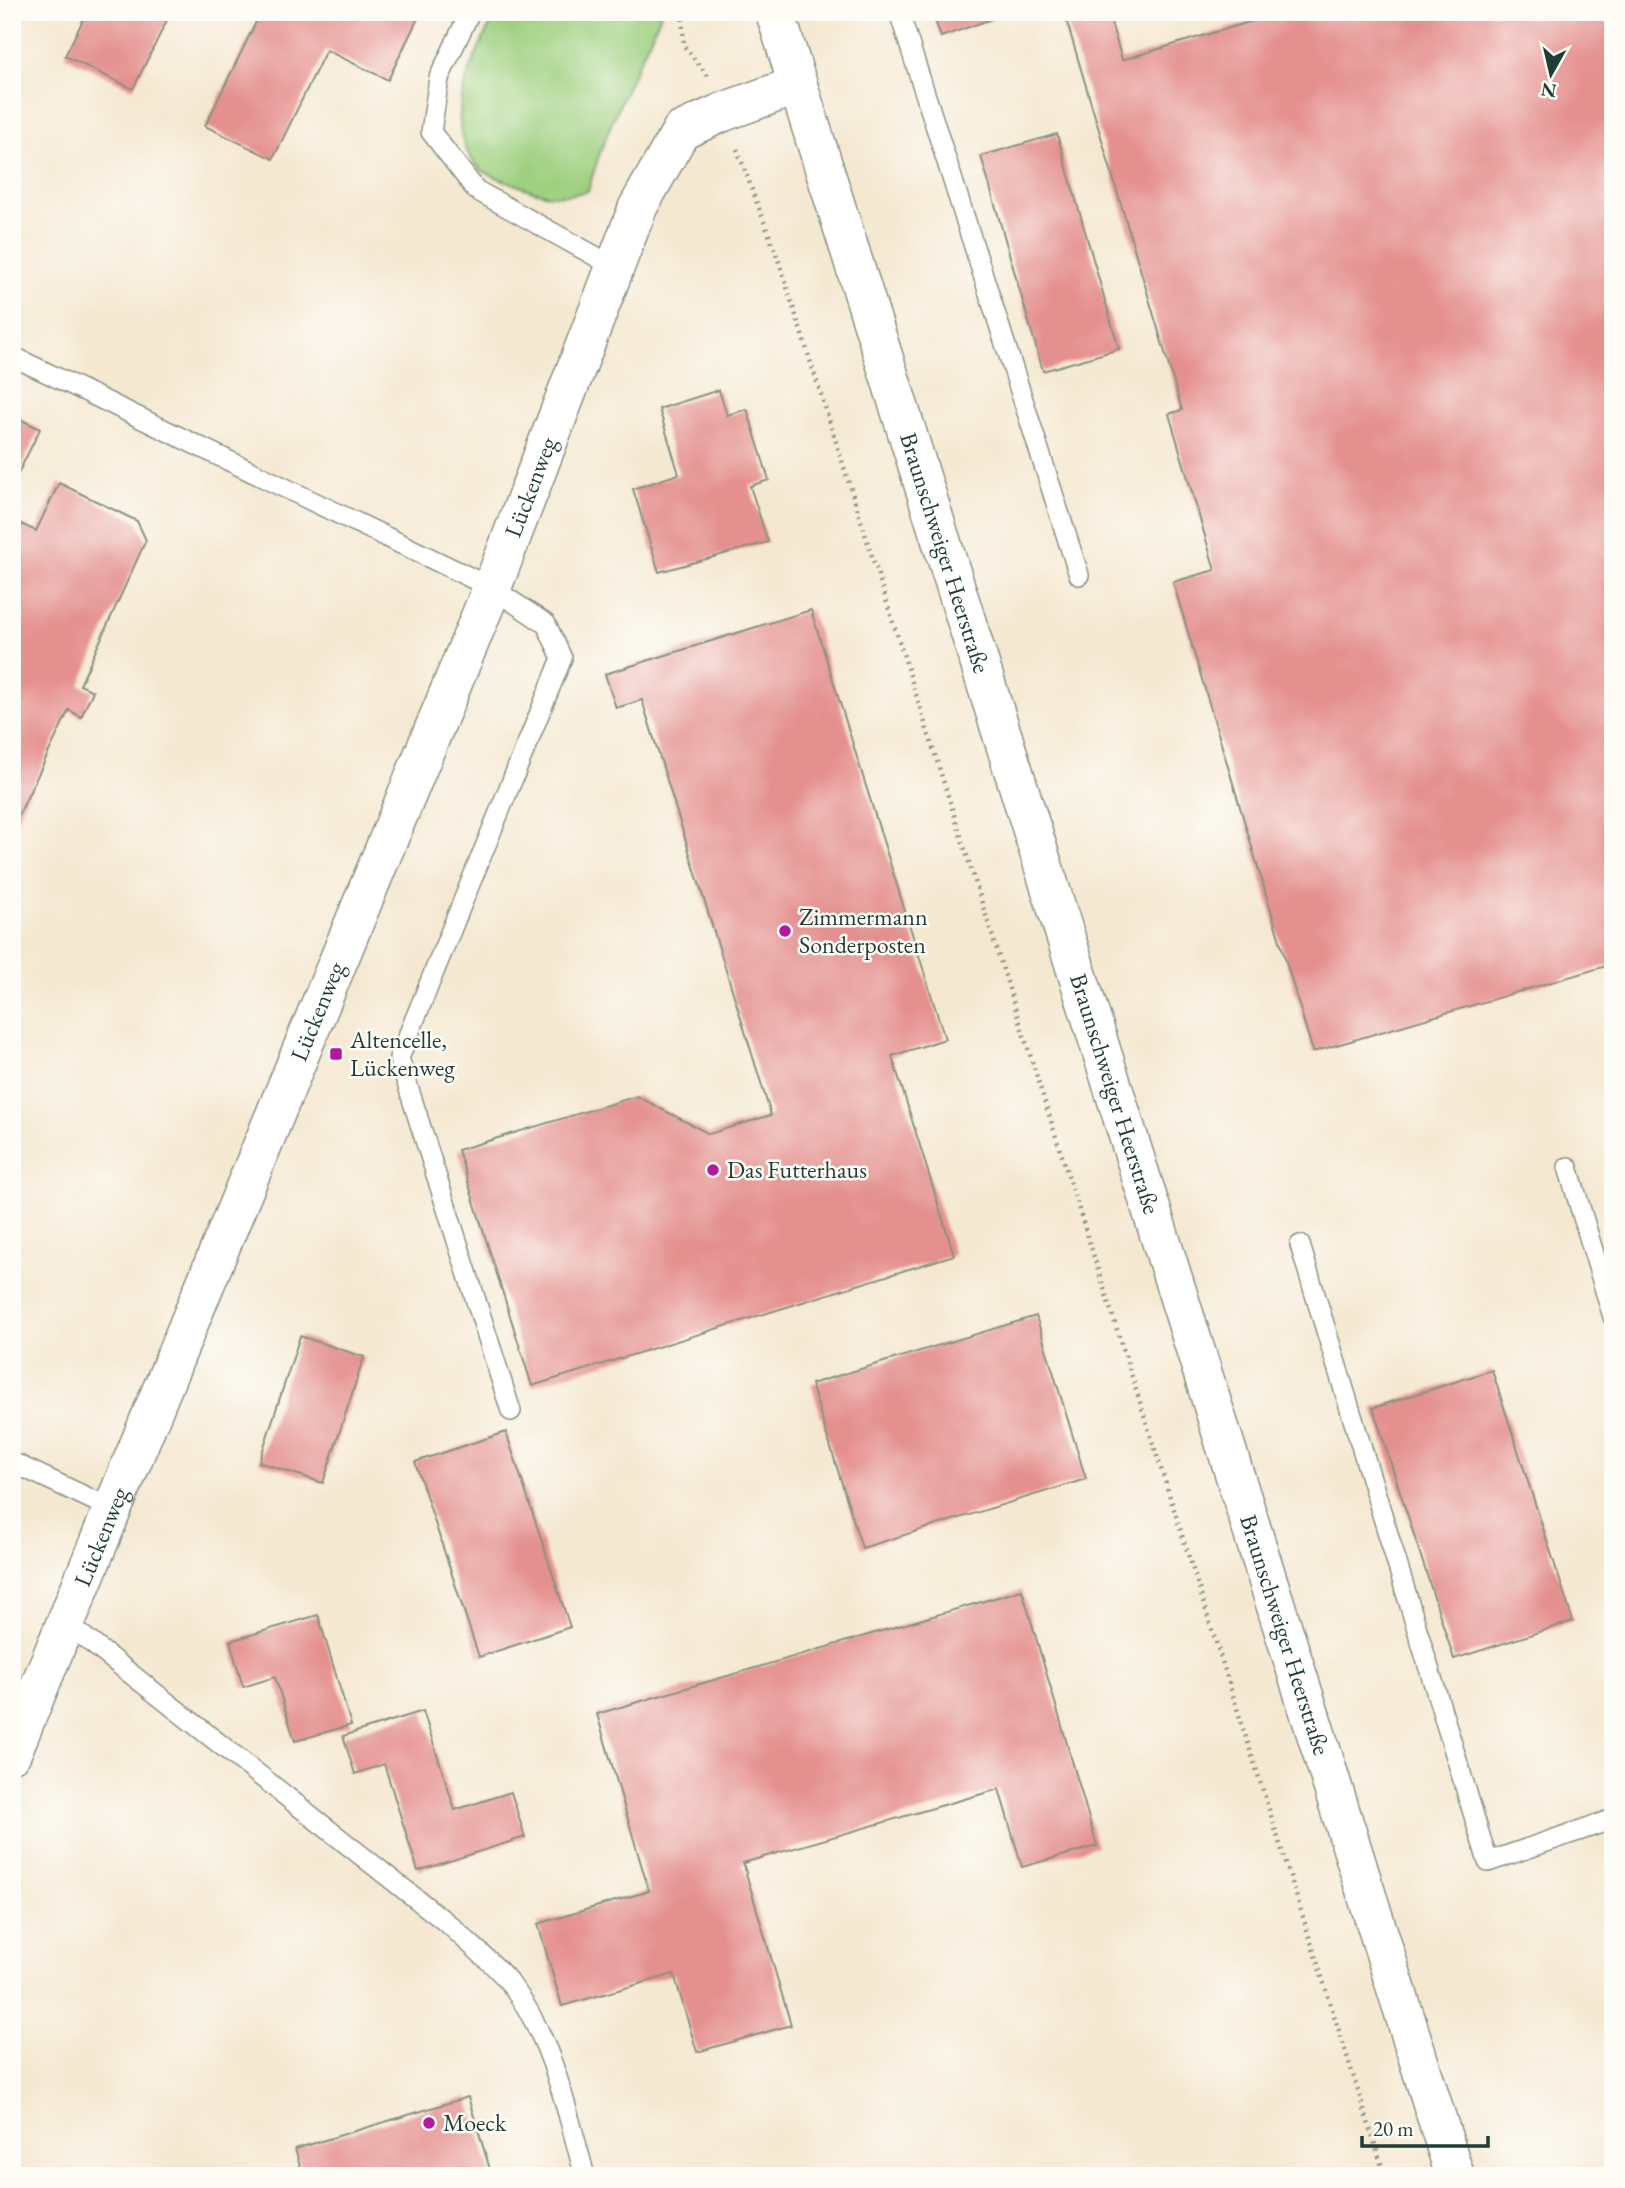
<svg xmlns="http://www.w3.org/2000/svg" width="1625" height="2188" viewBox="0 0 1625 2188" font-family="'EB Garamond',serif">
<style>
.green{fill:#9fd080;stroke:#5f865a;stroke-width:2}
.building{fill:#e4908e}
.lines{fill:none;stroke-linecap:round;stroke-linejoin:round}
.service-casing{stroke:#8a9282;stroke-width:22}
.minor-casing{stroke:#8a9282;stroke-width:41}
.primary-casing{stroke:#8a9282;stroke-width:41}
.path{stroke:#8a9282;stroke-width:4.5;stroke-dasharray:2 5;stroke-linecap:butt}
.service{stroke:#fff;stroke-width:19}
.minor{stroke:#fff;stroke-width:38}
.primary{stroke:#fff;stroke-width:38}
.poi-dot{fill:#b5179e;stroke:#fdfcf7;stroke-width:2.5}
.labels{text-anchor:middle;stroke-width:5;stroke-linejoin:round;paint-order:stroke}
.street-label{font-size:24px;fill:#1f3d34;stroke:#fdfcf7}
.poi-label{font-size:24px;fill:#1f3d34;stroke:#fdfcf7;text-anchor:start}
</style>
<rect width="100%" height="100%" fill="#fdfcf7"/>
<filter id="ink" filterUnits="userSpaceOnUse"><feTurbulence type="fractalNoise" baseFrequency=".0143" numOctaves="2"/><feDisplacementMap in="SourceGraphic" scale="14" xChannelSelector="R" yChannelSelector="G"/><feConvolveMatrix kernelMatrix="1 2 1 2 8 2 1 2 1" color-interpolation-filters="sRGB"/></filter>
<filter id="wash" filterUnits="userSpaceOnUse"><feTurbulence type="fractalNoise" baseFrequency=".00686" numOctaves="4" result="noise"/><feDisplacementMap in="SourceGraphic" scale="28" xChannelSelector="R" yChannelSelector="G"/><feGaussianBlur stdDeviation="1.57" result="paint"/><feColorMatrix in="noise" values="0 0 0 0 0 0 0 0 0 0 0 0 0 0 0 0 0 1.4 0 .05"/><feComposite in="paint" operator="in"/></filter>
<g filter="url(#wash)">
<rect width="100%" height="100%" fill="#f5e8d1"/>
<path class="green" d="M496 12H662C636 71 605 128 588 191 556 199 543 196 512 183 502 179 485 175 478 167 437 122 475 57 496 12Z"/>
<g id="blocks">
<g class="building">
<polygon points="87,12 171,12 133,89 65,56"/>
<polygon points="247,12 413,12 419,16 388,80 326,50 273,159 205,126 258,18"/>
<polygon points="932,12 1008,12 1008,13 941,37"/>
<polygon points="1064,12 1108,12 1122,60 1283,12 1613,12 1613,964 1313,1052 1173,582 1215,570 1169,414 1182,410"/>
<polygon points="1057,134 1119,349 1043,371 981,156"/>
<polygon points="719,390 727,415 747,409 769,480 750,486 768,542 659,572 633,489 679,474 659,409"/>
<polygon points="12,415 40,429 12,486"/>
<polygon points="59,483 137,521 146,540 80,685 93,691 81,717 69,710 12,829 12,520 36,531"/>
<polygon points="811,610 945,1039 892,1056 954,1255 532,1386 458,1150 637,1096 709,1134 771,1115 642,700 616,708 605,674"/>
<polygon points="1036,1316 1086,1479 862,1548 811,1384"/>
<polygon points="300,1336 364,1357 323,1483 259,1462"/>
<polygon points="1492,1370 1573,1621 1454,1659 1373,1408"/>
<polygon points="506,1432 570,1627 479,1657 415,1462"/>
<polygon points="1022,1590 1097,1846 1022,1867 999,1789 743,1863 791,2025 697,2052 674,1974 562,2006 538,1924 649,1891 597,1714"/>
<polygon points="318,1615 351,1725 295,1741 275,1677 243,1687 230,1641"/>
<polygon points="423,1711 455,1810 511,1792 525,1837 418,1871 384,1764 355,1774 343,1736"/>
<polygon points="468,2097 492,2176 303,2176 295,2149"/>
</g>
</g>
</g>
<g filter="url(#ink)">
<use href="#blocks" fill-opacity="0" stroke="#8a9282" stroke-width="2"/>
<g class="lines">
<g class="service-casing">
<g id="service">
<polyline points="470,12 439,78 431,132 476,190 615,267"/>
<polyline points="899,12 1079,575"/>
<polyline points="12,356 492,588 546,624 562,658 399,1058 511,1411"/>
<polyline points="1568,1167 1613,1317"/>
<polyline points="1300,1245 1488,1862 1613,1819"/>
<polyline points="12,1462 112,1509"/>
<path d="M65 1622 452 1927C470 1945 493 1962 509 1982 553 2038 566 2109 585 2176"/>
</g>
</g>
<g class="minor-casing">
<g id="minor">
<path id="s1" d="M12 1753 492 588 638 207 681 131 723 112 798 85"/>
</g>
</g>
<g class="primary-casing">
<g id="primary">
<path id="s2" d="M775 12 1455 2176"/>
</g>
</g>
<g class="path">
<polyline points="682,12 684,46 708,76"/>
<polyline points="820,20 832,12"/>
<polyline points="737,149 779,262 1385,2176"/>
</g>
<use href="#service" class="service"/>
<use href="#minor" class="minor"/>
<use href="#primary" class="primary"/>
</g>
</g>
<g class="poi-dot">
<circle cx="785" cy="931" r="7"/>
<rect x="329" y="1047" width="14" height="14" rx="3.5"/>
<circle cx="713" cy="1170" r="7"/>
<circle cx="429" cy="2123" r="7"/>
</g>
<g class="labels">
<g class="street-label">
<text dy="8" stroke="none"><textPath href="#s1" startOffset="1368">Lückenweg</textPath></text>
<text dy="8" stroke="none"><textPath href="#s2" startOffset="567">Braunschweiger Heerstraße</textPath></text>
<text dy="8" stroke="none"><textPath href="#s1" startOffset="802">Lückenweg</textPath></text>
<text dy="8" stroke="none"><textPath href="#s2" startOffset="1134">Braunschweiger Heerstraße</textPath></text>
<text dy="8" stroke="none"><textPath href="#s1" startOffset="234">Lückenweg</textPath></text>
<text dy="8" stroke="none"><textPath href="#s2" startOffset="1701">Braunschweiger Heerstraße</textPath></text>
</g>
<g class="poi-label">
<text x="799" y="925">Zimmermann<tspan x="799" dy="28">Sonderposten</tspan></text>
<text x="350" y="1048">Altencelle,<tspan x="350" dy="28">Lückenweg</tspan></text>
<text x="727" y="1178">Das Futterhaus</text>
<text x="443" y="2131">Moeck</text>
</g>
</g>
<rect width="1625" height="2188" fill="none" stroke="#fdfcf7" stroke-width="42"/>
<g transform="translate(1551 74) rotate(188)" stroke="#fdfcf7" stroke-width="5" paint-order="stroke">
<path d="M0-5L12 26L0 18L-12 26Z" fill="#1f3d34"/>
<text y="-10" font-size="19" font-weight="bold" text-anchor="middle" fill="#1f3d34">N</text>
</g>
<path d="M1362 2136v10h126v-10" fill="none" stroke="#1f3d34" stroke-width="3.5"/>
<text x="1373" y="2136" font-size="21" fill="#1f3d34" stroke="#fdfcf7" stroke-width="5" paint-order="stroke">20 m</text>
</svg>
